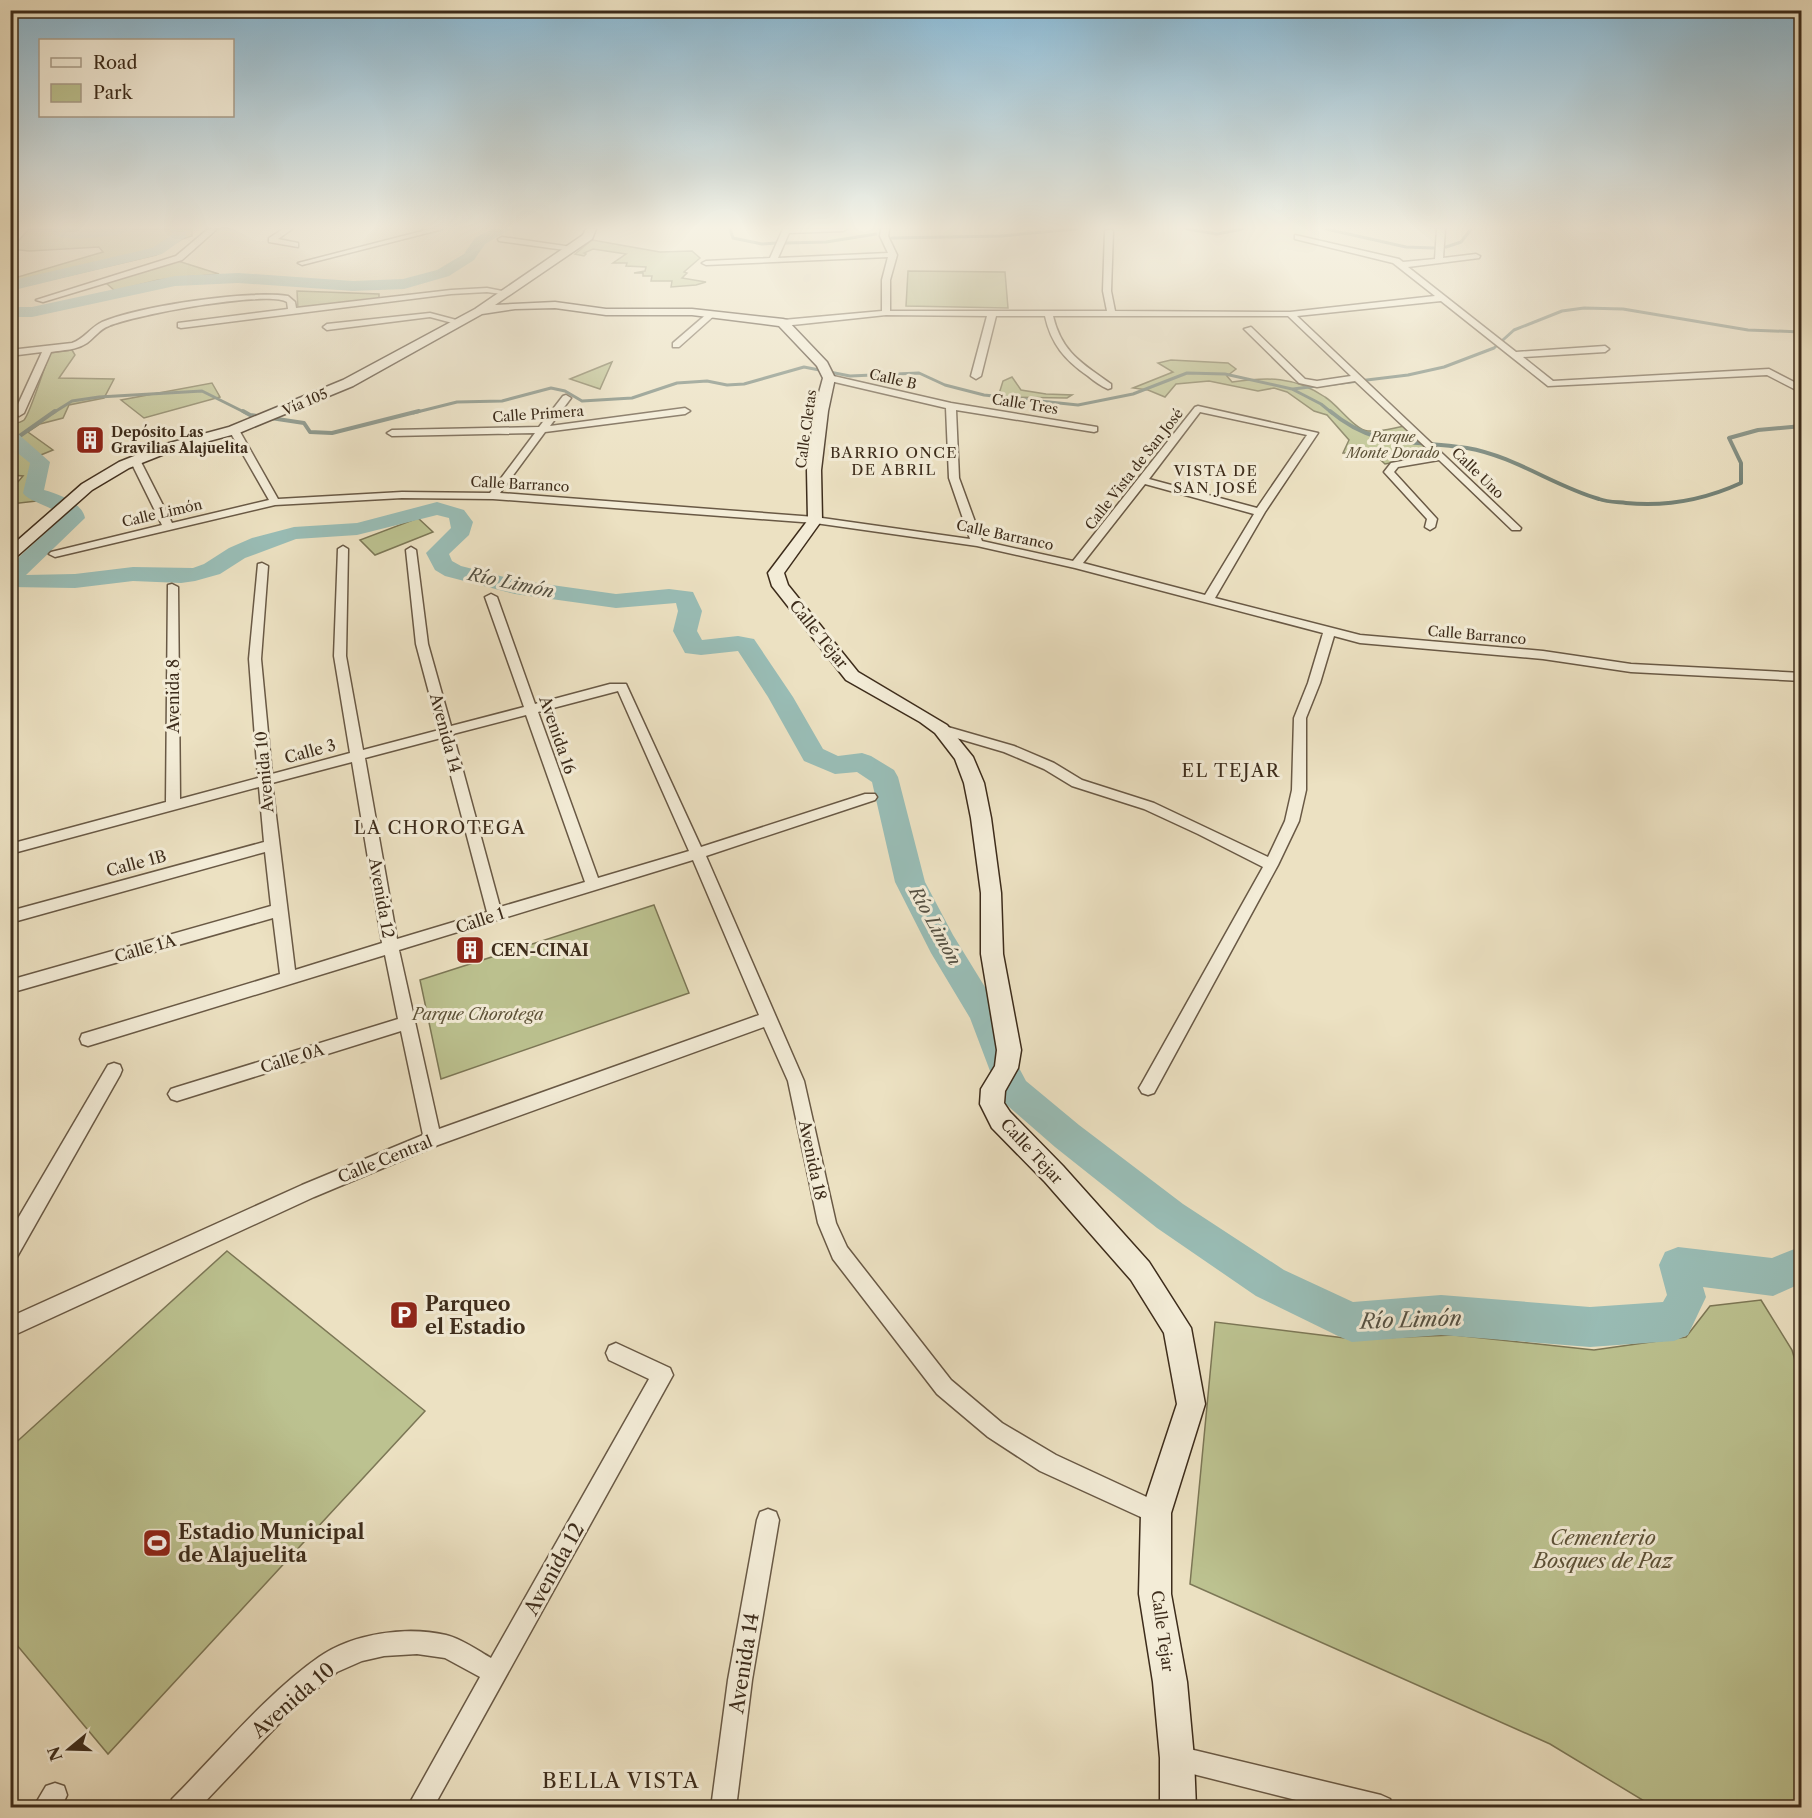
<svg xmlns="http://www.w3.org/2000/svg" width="1812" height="1818" viewBox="0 0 1812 1818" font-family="'Libre Caslon Text',serif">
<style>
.green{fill:#bcc290;stroke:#7c7756;stroke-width:1.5}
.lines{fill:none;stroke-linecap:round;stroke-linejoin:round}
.stream-far1{stroke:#748378;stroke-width:3}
.stream{stroke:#748378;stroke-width:4}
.river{fill:#99bdb6;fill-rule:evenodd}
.street-casing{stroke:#695945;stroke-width:3}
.secondary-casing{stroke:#3d2c1b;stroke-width:3}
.street{fill:#f3ecd7;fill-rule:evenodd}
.secondary{fill:#f3ecd7;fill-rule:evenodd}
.labels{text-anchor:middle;stroke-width:6;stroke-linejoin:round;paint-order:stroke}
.far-street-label{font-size:14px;fill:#3d2c1b;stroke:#f3ecd7}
.far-poi-label{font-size:14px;font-weight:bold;fill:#3d2c1b;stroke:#f3ecd7;text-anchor:start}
.far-park-label{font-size:14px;font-style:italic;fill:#5d5238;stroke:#f3ecd7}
.far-neighbourhood-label{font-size:15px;letter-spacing:1.5px;fill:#3d2c1b;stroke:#f3ecd7}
.street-label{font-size:16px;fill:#3d2c1b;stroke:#f3ecd7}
.poi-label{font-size:16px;font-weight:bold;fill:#3d2c1b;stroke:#f3ecd7;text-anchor:start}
.park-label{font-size:16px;font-style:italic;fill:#5d5238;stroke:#f3ecd7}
.water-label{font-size:18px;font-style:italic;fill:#545042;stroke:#f3ecd7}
.neighbourhood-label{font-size:18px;letter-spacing:1.5px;fill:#3d2c1b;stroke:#f3ecd7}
.near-poi-label{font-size:20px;font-weight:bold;fill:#3d2c1b;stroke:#f3ecd7;text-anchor:start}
.near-park-label{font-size:20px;font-style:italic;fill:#5d5238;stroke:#f3ecd7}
.near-street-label{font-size:20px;fill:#3d2c1b;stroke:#f3ecd7}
.near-water-label{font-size:21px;font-style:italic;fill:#545042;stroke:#f3ecd7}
.near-neighbourhood-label{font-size:21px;letter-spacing:1.5px;fill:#3d2c1b;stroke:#f3ecd7}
</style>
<rect width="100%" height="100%" fill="#ece1c2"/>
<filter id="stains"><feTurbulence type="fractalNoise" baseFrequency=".00333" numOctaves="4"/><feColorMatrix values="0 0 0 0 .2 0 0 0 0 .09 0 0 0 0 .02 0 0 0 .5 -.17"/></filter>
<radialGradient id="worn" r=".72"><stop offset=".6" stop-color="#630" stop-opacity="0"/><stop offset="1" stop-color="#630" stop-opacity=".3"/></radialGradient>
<g class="green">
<polygon points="29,229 57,229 57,233 120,229 192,229 192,236 182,239 156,255 11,289 11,279 103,252 99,247 29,251 11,249"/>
<polygon points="592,240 660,252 692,251 700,258 684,272 687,273 682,278 706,282 696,285 671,287 672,281 651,281 652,276 643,276 643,273 634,273 645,271 646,267 626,266 627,263 613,263 626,254 593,249 584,253 586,254 584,256 575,254"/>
<polygon points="178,261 219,274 158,280 115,291 105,282"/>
<polygon points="908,271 1005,272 1008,308 906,306"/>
<polygon points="297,291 379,294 379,299 298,309"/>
<path d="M72 350 75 355 59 378 114 379 104 398 69 405 63 418 40 424 28 432 53 450 31 459 45 468 39 480 25 492 37 501 11 504V490L23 476 11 475V424C16 423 20 423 24 420 30 414 45 365 50 353Z"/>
<path d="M1171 360 1228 363 1236 369 1227 376 1232 382C1267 377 1294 376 1325 397 1337 404 1356 431 1368 431 1379 432 1393 428 1405 426L1433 455 1385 464 1370 450 1362 453H1343L1349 440 1327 415 1314 411 1287 392 1274 388 1258 391 1209 381 1176 384 1165 397 1148 390 1133 388 1173 372 1158 363Z"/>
<polygon points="612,362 600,389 570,379"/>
<polygon points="1012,377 1021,390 1046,394 1072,395 1067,398 998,397 1003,381"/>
<polygon points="212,383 220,397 144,418 121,400"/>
<polygon points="418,518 433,532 375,555 360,540"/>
<polygon points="654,905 689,993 441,1079 420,980"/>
<polygon points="227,1251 425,1411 108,1754 11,1638 11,1447"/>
<polygon points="1761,1300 1792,1350 1801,1381 1801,1807 1654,1807 1550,1744 1190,1584 1215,1322 1353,1339 1454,1335 1594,1350 1686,1337 1710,1306"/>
</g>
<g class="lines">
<g class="stream-far1">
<polyline points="730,229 733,238 762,244 777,243"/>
<polyline points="1187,229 1217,234 1243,229"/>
<polyline points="1326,229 1406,247 1434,248"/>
<polyline points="892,238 1001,236 1076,229"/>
<polyline points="785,243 826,242 876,234"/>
<polyline points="1446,247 1461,242 1471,229"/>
<polyline points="1293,389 1408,375 1444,367 1494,348 1514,330 1562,311 1584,308 1623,309 1748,330 1802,332"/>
<polyline points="53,413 72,401 99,397 202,391 246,413"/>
<polyline points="413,413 457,402 502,401 551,388 565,391 582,401 632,398 677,383 707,381 727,385 744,384 804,367 850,376 919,373 945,385 984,395 1078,405 1133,394 1187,373 1225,374 1292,389 1321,404 1332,413"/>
</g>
<g class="stream">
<polyline points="243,411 250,415 304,423 310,432 332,433 419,411"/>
<path d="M1330 411C1376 450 1413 439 1467 448 1514 456 1554 486 1599 499 1607 502 1617 502 1626 503 1667 507 1704 500 1741 483V463L1729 438 1758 430 1802 426"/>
<polyline points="14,440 55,411"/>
</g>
<g class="river">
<path d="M51 229H133C126 236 67 242 57 236 55 235 52 231 51 229Z"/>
<polygon points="170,229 184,229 187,236 162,254 10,291 10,281 152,248 172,235"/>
<polygon points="492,229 511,229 485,244 474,260 449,276 404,289 353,291 238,283 175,286 32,317 10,317 10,307 32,307 175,276 238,273 353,281 403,279 437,270 464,254 475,238"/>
<path d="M10 431 17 433 50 462 44 490C58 494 82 502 85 518L26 575 75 574 133 567 193 568 204 564 229 548 252 538 294 527 357 523 437 502 464 510 473 522 469 535 449 554 452 561 461 566 516 580 616 594 669 589 693 592 702 611 697 631 702 640 738 636 754 639 793 697 823 749 838 756 862 753 871 756 894 770 898 777 925 882 953 935 996 1005 1020 1063 1018 1066 1026 1081 1079 1125 1183 1204 1284 1270 1353 1302 1441 1295 1590 1307 1663 1302 1667 1295 1659 1265 1665 1252 1678 1247 1772 1258 1802 1246V1283L1773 1296 1703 1287 1706 1297 1688 1335 1674 1341 1590 1347 1441 1335 1352 1342 1338 1336 1256 1296 1157 1228 1055 1147 1001 1100 970 1018 931 953 895 882 872 782 857 772 835 774 804 761 768 697 738 651 701 655 685 653 673 631 678 611 676 603 616 608 515 594 445 576 435 570 426 553 451 528 449 518 437 515 357 535 296 539 245 558 220 574 195 581 181 583 133 581 75 588 10 587V565L63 517C53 506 29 502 23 493L30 463 10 447Z"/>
</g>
<g class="street-casing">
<g id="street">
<polygon points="208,229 217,229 182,260 43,302 36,300 176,256"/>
<polygon points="283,229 292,229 278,239 298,243 298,247 269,242 269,238"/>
<polygon points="430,229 443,229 302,265 298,263"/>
<path d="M783 229H847L843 231 789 233 778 258 888 253 880 236 881 229H889L888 236 897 255 890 280V311H1107L1103 291 1105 231 1110 229 1113 231 1111 291 1115 311 1290 312 1435 296 1393 263 1295 239V235L1399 259 1403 262 1435 259 1437 229H1445L1443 258 1476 254 1480 256 1479 258 1408 267 1516 352 1605 346 1609 349 1605 352 1523 357 1553 381 1769 369 1802 386V393L1767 375 1548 386 1441 301 1297 316 1521 528 1520 530H1512L1439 460 1398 467 1394 472 1437 519 1435 527 1430 530 1425 527 1427 519 1384 472 1391 463 1434 455 1355 381 1317 387 1299 383 1244 329 1251 327 1305 379 1317 381 1351 376 1288 316H1053C1062 353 1082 363 1111 384V388L1108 389C1101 386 1094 381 1088 376 1065 360 1051 344 1045 316H996L981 376 976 379 971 376 987 316 886 315 783 326 779 323 783 320 882 311V280L888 257 706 265 702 263 706 261 770 258Z"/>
<polygon points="502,237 572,247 576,249 572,251 499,241 498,239"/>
<path d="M487 288 512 293 508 295 487 292 451 294 181 328 178 327V323L288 309 287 302C268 290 134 315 109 326 100 329 95 337 87 343 77 350 63 350 51 352L24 413 19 416 14 413 42 352 10 356V350L72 343C84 339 91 327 102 322 140 306 247 290 288 296L295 302 296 308 451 290Z"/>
<polygon points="709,312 716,314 679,347 673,347 673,343"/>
<polygon points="430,313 464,322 460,325 430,317 327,330 323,327 327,324"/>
<path d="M829 375 951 403 1097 427V431L1094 432 956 410 959 478 982 541 1073 561 1195 407 1198 406 1318 433 1265 512 1215 598 1360 635 1543 651 1631 664 1802 673V681L1631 672 1543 659 1360 643 1334 636 1320 683 1306 718V790L1299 821 1278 865 1154 1093 1148 1095 1142 1093 1139 1088 1142 1083 1263 867 1198 834 1144 809 1072 786 1044 769 1004 752 936 732 935 729 941 725 1014 746 1054 763 1082 780 1154 803 1268 857 1285 821 1292 790 1294 718 1308 683 1323 633 1075 568 977 546 815 523 493 499 402 498 275 505 55 557 49 554 51 552 162 525 130 460 135 457 140 460 172 523 269 500 229 430 234 427 239 430 278 499 402 492 490 493 535 433 392 436 387 433 392 430 539 427 563 396 566 395 571 398 550 426 685 408 690 411 685 414 545 432 500 493 815 517 970 539 949 478 946 408 826 380 824 378ZM1200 412 1307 435 1257 508 1149 479ZM1145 484 1254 514 1205 595 1083 563Z"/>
<polygon points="10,474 15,477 15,482 10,485"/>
<path d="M343 546 348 549 346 656 363 750 439 730 416 644 406 550 411 547 416 550 428 644 451 726 524 707 485 597 491 594 497 597 535 704 610 684H626L701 847 865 794H875L877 797 875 800 706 856 804 1081 836 1223 847 1247 951 1380 1002 1423 1056 1455 1164 1505 1167 1513 1164 1521 1156 1524 1040 1471 988 1437 937 1394 833 1259 818 1223 788 1081 764 1027 438 1145 314 1197 10 1337V1317L302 1185 423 1135 401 1031 177 1101 171 1099 168 1094 171 1089 177 1087 398 1019 385 955 88 1046 82 1044 80 1039 82 1034 280 974 273 918 10 993V980L271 906 265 852 10 923V911L264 842 259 787 10 854V844L166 802 168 585 172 584 178 587 180 799 258 778 249 659 258 564 262 563 268 566 261 659 272 774 350 753 334 656 338 549ZM618 691 689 851 598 878 538 712ZM526 715 585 882 500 907 453 734ZM441 738 487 912 397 939 365 758ZM352 762 382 943 295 970 272 783ZM693 860 759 1015 439 1129 399 950Z"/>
<polygon points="114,1063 120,1065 122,1070 120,1075 17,1257 10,1260 10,1232 108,1065"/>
<path d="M616 1343 670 1368 673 1375 433 1808H407L480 1677 445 1658 417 1654 384 1656 362 1661 337 1672 294 1708 199 1808H169L172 1799C218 1753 266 1694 319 1657 353 1633 407 1626 446 1635 462 1639 477 1650 491 1658L649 1379 609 1360 606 1353 609 1346Z"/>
<polygon points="768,1509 776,1512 779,1520 752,1680 736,1808 711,1808 728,1680 757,1520 760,1512"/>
<polygon points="1177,1746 1381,1795 1390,1799 1393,1808 1328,1808 1177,1770 1168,1767 1165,1758 1168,1749"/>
<polygon points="55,1783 64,1786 67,1795 61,1808 33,1808 46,1786"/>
</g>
</g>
<g class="secondary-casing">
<polygon id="secondary" points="586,229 596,229 592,239 495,305 555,302 606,309 692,309 783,319 787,320 827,362 835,378 828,411 821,470 822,520 784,573 788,585 858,672 947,725 973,757 984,783 991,818 1001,893 1003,954 1021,1050 1018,1068 1005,1091 1004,1103 1010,1112 1063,1166 1149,1262 1191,1328 1205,1404 1171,1513 1171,1594 1187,1682 1194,1758 1196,1808 1160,1808 1160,1758 1153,1682 1139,1594 1141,1513 1177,1404 1164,1333 1131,1280 1045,1182 992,1128 980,1104 981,1089 995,1066 997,1050 981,954 981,893 971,818 964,783 955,759 935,733 920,722 846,680 772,586 768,573 808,520 807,470 814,411 823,378 817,366 779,326 692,315 606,315 555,308 515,309 482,314 353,386 239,433 172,451 129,468 92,490 15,558 10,560 10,547 82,484 119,462 162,445 229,427 343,380 475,309 583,235"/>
</g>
<use href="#street" class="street"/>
<use href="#secondary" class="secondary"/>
</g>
<linearGradient id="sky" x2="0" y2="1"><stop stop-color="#88b8d4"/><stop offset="0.47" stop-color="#f6f2e4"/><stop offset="1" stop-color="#f6f2e4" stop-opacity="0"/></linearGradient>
<rect width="1812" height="484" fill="url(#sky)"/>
<defs>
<g id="building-square" transform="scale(1.5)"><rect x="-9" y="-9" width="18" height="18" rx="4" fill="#8f2418" stroke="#f3ecd7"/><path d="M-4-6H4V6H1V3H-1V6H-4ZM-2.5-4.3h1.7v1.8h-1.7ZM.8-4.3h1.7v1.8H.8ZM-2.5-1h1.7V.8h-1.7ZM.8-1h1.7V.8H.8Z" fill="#fff"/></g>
<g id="parking-square" transform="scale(1.5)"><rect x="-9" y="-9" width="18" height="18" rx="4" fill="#8f2418" stroke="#f3ecd7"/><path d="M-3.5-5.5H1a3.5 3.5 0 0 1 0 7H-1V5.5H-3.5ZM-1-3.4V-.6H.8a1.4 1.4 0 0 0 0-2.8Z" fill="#fff"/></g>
<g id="stadium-square" transform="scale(1.5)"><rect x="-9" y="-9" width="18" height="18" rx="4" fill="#8f2418" stroke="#f3ecd7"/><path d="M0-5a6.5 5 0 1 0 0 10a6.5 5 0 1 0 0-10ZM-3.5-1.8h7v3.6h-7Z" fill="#fff"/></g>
</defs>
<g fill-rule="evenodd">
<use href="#building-square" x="90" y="440"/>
<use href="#building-square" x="470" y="950"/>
<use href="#parking-square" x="404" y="1315"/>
<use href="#stadium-square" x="157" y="1543"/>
</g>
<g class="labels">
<g class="far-street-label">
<text transform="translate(893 379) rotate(13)" y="5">Calle B</text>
<text transform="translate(305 402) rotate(-23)" y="5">Vía 105</text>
<text transform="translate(1025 404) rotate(9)" y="5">Calle Tres</text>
<text transform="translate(538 414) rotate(-4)" y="5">Calle Primera</text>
<text transform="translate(806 429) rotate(-82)" y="5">Calle Cletas</text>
<text transform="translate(1134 469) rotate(-52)" y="5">Calle Vista de San José</text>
<text transform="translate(1478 473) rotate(44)" y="5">Calle Uno</text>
<text transform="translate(520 484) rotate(3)" y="5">Calle Barranco</text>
<text transform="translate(162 513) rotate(-13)" y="5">Calle Limón</text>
<text transform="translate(1005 535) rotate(12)" y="5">Calle Barranco</text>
<text transform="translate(1477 635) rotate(5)" y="5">Calle Barranco</text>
</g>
<g class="far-poi-label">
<text x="111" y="437">Depósito Las<tspan x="111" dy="16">Gravilias Alajuelita</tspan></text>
</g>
<g class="far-park-label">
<text x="1393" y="442">Parque<tspan x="1393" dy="16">Monte Dorado</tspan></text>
</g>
<g class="far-neighbourhood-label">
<text x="894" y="458">BARRIO ONCE<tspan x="894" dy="17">DE ABRIL</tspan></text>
<text x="1216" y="476">VISTA DE<tspan x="1216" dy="17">SAN JOSÉ</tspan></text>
</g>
<g class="street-label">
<text transform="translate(819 634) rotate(51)" y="6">Calle Tejar</text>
<text transform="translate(173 696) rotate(-90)" y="6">Avenida 8</text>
<text transform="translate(446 733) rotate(75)" y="6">Avenida 14</text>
<text transform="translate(558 735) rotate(71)" y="6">Avenida 16</text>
<text transform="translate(310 751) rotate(-15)" y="6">Calle 3</text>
<text transform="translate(264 772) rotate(-95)" y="6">Avenida 10</text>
<text transform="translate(136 863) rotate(-15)" y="6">Calle 1B</text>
<text transform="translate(382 898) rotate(80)" y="6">Avenida 12</text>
<text transform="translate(480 920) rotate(-18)" y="6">Calle 1</text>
<text transform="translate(145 948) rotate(-16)" y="6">Calle 1A</text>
<text transform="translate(292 1058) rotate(-17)" y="6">Calle 0A</text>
<text transform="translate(1032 1151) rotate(47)" y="6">Calle Tejar</text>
<text transform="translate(385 1159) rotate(-22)" y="6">Calle Central</text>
<text transform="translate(813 1160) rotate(78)" y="6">Avenida 18</text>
<text transform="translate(1163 1631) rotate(82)" y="6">Calle Tejar</text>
</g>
<g class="poi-label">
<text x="491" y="956">CEN-CINAI</text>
</g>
<g class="park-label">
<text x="478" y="1020">Parque Chorotega</text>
</g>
<g class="water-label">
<text transform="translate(511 583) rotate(12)" y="6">Río Limón</text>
<text transform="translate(935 926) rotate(61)" y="6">Río Limón</text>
</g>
<g class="neighbourhood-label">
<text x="1231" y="777">EL TEJAR</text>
<text x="440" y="834">LA CHOROTEGA</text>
</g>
<g class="near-poi-label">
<text x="425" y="1311">Parqueo<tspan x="425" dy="23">el Estadio</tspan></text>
<text x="178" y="1539">Estadio Municipal<tspan x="178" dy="23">de Alajuelita</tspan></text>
</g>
<g class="near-park-label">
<text x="1603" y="1545">Cementerio<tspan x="1603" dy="23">Bosques de Paz</tspan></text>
</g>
<g class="near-street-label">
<text transform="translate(554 1569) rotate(-61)" y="7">Avenida 12</text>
<text transform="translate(744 1663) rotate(-81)" y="7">Avenida 14</text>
<text transform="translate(293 1700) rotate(-41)" y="7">Avenida 10</text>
</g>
<g class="near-water-label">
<text transform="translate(1411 1320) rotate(-2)" y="7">Río Limón</text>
</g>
<g class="near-neighbourhood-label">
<text x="621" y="1788">BELLA VISTA</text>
</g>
</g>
<rect width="1812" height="1818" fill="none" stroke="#ece1c2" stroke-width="36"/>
<rect x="12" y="12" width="1788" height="1794" fill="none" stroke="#3d2c1b" stroke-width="3"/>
<rect x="18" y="18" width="1776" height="1782" fill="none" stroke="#3d2c1b" stroke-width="1.5"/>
<rect x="39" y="39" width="195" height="78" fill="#f3ecd7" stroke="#aa9f8c" stroke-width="1.5"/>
<rect x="51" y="58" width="30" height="9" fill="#f3ecd7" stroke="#aa9f8c" stroke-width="1.5"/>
<text x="93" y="69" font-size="18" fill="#3d2c1b">Road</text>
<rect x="51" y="84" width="30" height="18" fill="#bcc290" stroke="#aa9f8c" stroke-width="1.5"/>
<text x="93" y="99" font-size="18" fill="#3d2c1b">Park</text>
<g transform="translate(69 1749) rotate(251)" stroke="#f3ecd7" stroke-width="4.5" paint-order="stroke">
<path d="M0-4.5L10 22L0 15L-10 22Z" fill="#3d2c1b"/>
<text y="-9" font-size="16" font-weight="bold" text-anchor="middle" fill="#3d2c1b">N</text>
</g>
<rect width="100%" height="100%" filter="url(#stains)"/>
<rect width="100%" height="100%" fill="url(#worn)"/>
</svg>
